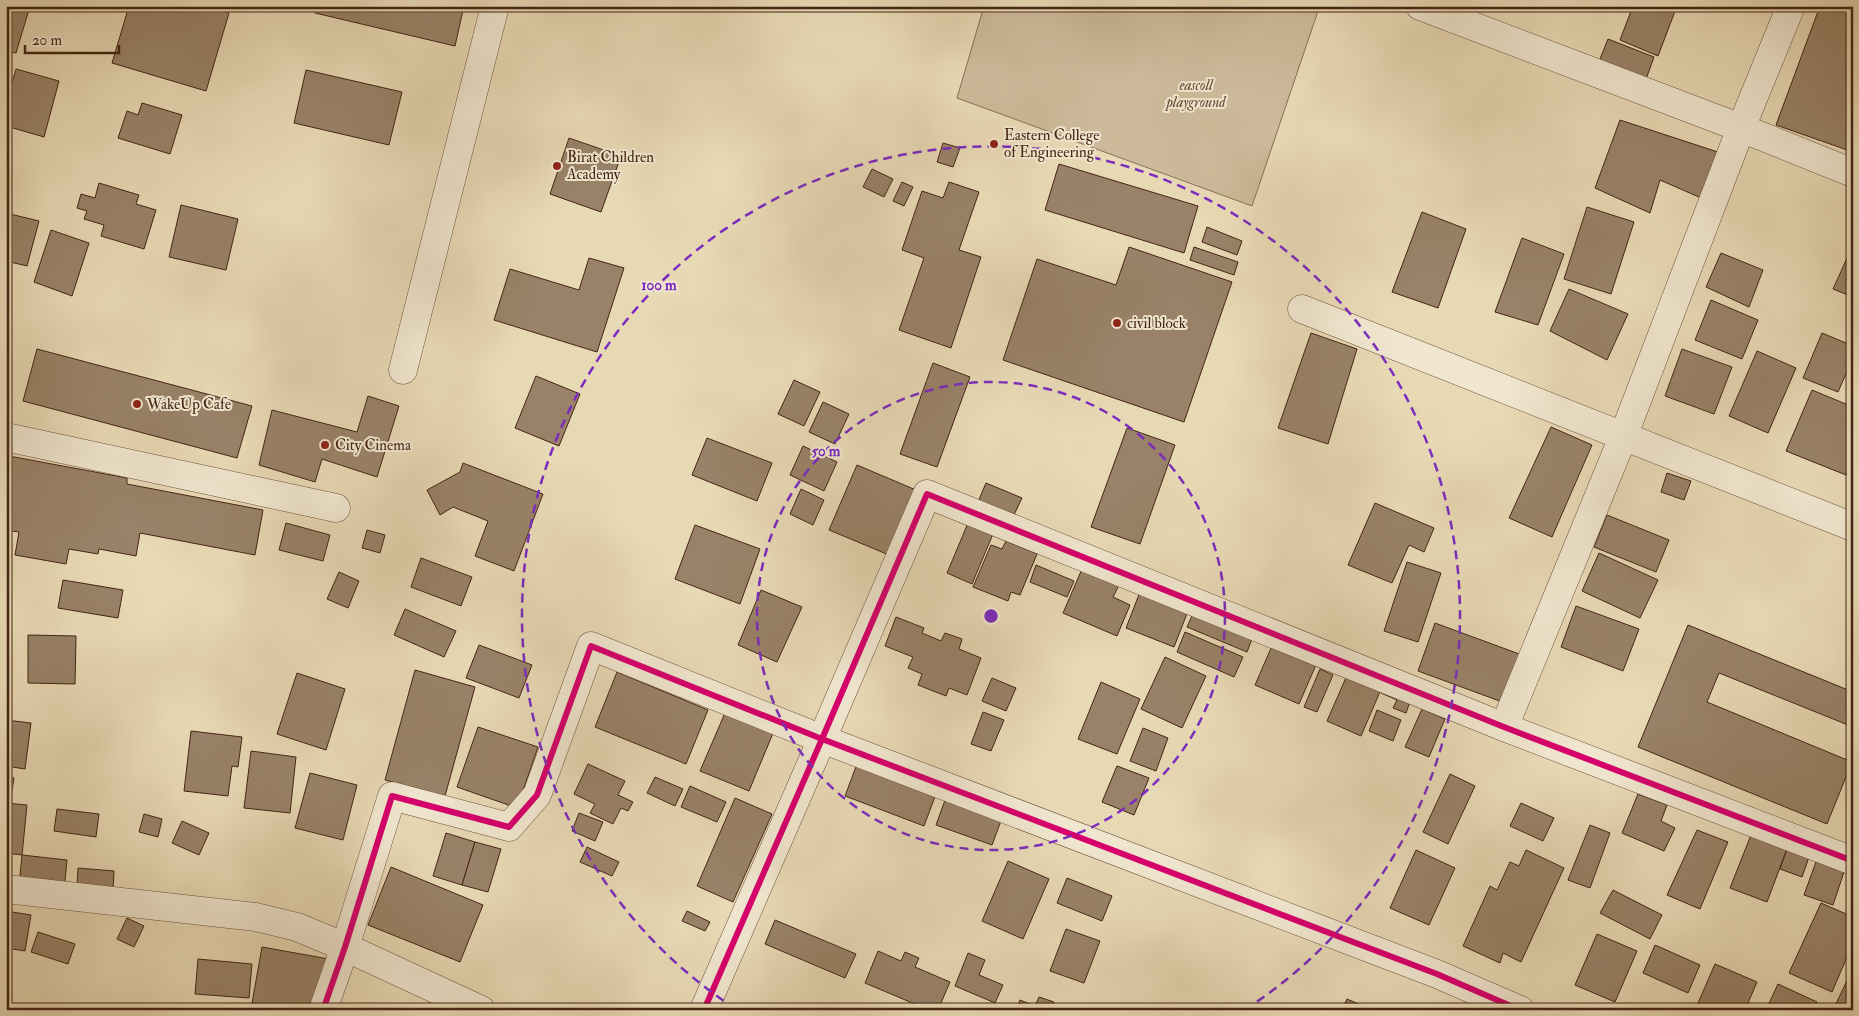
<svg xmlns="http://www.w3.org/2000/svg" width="1859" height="1016" viewBox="0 0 1859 1016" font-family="'IM FELL Double Pica',serif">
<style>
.green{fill:#ccba9a;stroke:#886f57}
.building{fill:#998268;stroke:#442414}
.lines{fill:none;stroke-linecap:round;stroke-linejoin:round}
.street-casing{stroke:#6d513c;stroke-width:29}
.street{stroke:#f0e6cf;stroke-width:28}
.cycleway-casing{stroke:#f0e6cf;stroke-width:9}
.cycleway{stroke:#d6006c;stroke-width:6}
.ring{fill:none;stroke:#7b2cbf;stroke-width:2.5;stroke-dasharray:9 6}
.poi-dot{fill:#8f2418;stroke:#f0e6cf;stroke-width:2}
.labels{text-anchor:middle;stroke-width:4;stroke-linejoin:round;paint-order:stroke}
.park-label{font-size:15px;font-style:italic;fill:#664a36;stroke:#f0e6cf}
.poi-label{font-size:15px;fill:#442414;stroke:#f0e6cf;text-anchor:start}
.centre{fill:#7b2cbf;stroke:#f0e6cf;stroke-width:2.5}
.ring-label{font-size:15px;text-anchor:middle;font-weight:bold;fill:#7b2cbf;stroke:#f0e6cf;stroke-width:4;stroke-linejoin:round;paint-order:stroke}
</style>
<rect width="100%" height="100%" fill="#e8d9b5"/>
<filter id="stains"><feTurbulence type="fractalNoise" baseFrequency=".004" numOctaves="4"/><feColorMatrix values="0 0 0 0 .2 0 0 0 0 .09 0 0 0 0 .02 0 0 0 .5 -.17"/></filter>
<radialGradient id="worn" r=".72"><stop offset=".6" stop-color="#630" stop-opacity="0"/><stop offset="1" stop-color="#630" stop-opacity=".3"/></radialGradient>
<polygon class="green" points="984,6 1314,6 1319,8 1252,206 957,98"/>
<g class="building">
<polygon points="6,6 30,6 16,53 6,51"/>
<polygon points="129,6 208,6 229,13 206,91 112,63"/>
<polygon points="317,6 464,6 455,46 315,13"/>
<polygon points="1633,6 1677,6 1658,56 1620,40"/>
<polygon points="1820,6 1853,6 1853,152 1776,125"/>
<polygon points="1608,39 1654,57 1645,82 1598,64"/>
<polygon points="16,69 59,81 44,137 6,126 6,104"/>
<polygon points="306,70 402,92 389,145 294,123"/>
<polygon points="142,103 182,115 170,154 118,138 127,111 138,115"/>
<polygon points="1620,120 1727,155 1708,201 1660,180 1650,213 1595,188"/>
<polygon points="569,138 621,156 601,212 550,194"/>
<polygon points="943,143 960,148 953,167 937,162"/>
<polygon points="1059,164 1198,206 1184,253 1045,210"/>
<polygon points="872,169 893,179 884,197 863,187"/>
<polygon points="902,182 913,187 904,206 893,201"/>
<polygon points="949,182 979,192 959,250 981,257 951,348 899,330 924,258 902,250 922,191 943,198"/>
<polygon points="99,183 139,195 136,204 156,210 144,249 101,236 104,225 84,219 87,211 77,208 81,194 95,198"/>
<polygon points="181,205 238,219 226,270 169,257"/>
<polygon points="1587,207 1634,222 1611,294 1564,279"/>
<polygon points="1422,212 1466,229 1438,308 1392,292"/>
<polygon points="6,213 39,221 27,266 6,261"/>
<polygon points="1207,227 1242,241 1237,255 1202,242"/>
<polygon points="51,230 89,243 72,296 34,282"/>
<polygon points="1522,238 1564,254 1538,325 1495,312"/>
<polygon points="1853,245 1853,297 1833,289"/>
<polygon points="1129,247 1232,282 1184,422 1003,360 1037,259 1116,285"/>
<polygon points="1194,247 1238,262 1234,275 1190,260"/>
<polygon points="1721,253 1763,270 1749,307 1706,287"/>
<polygon points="589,258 624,268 597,352 494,320 510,269 579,290"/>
<polygon points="1569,289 1628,314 1607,360 1550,331"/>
<polygon points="1711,300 1758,320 1742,359 1695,340"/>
<polygon points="1311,333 1357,349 1328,444 1278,428"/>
<polygon points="1822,333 1853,346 1853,358 1838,392 1803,378"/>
<polygon points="37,349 252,406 237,458 23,401"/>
<polygon points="1682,349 1732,367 1714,414 1665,396"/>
<polygon points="1757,351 1796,368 1768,433 1729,416"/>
<polygon points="933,363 970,377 937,467 900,454"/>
<polygon points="536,376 580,394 559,446 515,428"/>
<polygon points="794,380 820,392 804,426 778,414"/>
<polygon points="1812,390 1853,407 1853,459 1846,475 1786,451"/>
<polygon points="368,396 399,406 377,477 322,459 315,482 259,465 272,410 357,432"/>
<polygon points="823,402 849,414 835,444 809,432"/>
<polygon points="1551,427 1592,445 1552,537 1509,518"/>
<polygon points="1127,428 1175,445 1140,544 1091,527"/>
<polygon points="707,438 772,463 757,501 692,475"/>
<polygon points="803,446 837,462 824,491 790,475"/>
<polygon points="9,456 127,478 127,484 263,510 255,555 140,533 136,556 99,549 98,554 69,549 66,564 15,555 19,532 11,531 6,554 6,472"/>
<polygon points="463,463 543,494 514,571 475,556 488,521 453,507 440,515 427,490 460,472"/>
<polygon points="857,465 916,490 889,555 829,530"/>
<polygon points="1667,473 1691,481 1684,500 1661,492"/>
<polygon points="986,483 1022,498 1013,517 978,502"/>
<polygon points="801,489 824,500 813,525 790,514"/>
<polygon points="1375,503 1434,528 1424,552 1409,545 1392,583 1348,565"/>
<polygon points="1607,515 1669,540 1656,572 1594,547"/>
<polygon points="286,523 330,535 323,561 279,550"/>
<polygon points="968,523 993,534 972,584 947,573"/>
<polygon points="695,525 760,549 740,604 675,579"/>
<polygon points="367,530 385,535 380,553 362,548"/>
<polygon points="1006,541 1037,554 1020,595 1011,592 1008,601 973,587 991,545 1002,549"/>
<polygon points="1599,553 1658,580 1640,618 1582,591"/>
<polygon points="421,558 472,577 461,606 411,587"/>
<polygon points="1407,562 1441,573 1418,642 1384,631"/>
<polygon points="1036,565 1074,581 1067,597 1030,582"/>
<polygon points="1082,569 1119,585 1113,597 1130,605 1117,636 1063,613"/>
<polygon points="339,572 359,581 348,608 327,599"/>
<polygon points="63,580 123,590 118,618 58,608"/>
<polygon points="761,590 802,607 777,662 738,645"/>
<polygon points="1140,592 1188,611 1174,647 1126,628"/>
<polygon points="1576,606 1639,629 1623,671 1561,647"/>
<polygon points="405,609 456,631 444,657 394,635"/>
<polygon points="1195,609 1254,634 1247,652 1187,627"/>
<polygon points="896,617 924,628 922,633 941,641 945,633 962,639 959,649 981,658 967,695 949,688 946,696 918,685 922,674 908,668 913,657 885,646"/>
<polygon points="1435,623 1522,655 1505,703 1418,671"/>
<polygon points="1688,625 1853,692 1853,727 1719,673 1707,702 1852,762 1827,824 1638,747"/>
<polygon points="1185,632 1243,657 1234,677 1177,652"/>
<polygon points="28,635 76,636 75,684 28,683"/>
<polygon points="1275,639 1319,658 1299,704 1255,685"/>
<polygon points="479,645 532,665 519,698 466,678"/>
<polygon points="1165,657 1206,676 1182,728 1141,709"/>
<polygon points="1320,669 1333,675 1317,712 1304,707"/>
<polygon points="415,670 475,687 445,796 385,780"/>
<polygon points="617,672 708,710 686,764 595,727"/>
<polygon points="297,673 345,689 326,750 277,734"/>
<polygon points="1348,673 1382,687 1361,736 1327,721"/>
<polygon points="992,678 1016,688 1006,711 982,701"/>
<polygon points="1101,682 1140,699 1117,754 1078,739"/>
<polygon points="1383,687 1411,699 1406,713 1393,708 1397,700 1381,693"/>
<polygon points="728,706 776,726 749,791 700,771"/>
<polygon points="1422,709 1445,719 1429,757 1405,747"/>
<polygon points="1377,710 1401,720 1393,741 1369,731"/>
<polygon points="983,712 1004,720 991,751 971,744"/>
<polygon points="6,720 31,723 25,769 6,766"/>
<polygon points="478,727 538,747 517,808 457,787"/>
<polygon points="1143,728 1168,738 1156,771 1130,761"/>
<polygon points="191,731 242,737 238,767 232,766 228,796 184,791"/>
<polygon points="251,751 296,757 290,813 244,808"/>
<polygon points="588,764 625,781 618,795 633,802 628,811 621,808 613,824 590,813 595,804 574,794"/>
<polygon points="857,764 936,794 924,826 845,796"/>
<polygon points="1117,766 1149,778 1134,815 1102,802"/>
<polygon points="310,773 357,785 343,840 295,828"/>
<polygon points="1450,774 1475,786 1448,844 1423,832"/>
<polygon points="6,777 14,778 11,798 6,797"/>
<polygon points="655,777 683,789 675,806 647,793"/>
<polygon points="690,786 726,802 717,822 681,807"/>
<polygon points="949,789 1005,810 992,845 936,825"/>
<polygon points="1638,794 1667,805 1661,821 1675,828 1664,851 1622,833"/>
<polygon points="735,798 772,814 733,902 697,886"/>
<polygon points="6,803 27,805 22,855 6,853"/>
<polygon points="1521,803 1554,818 1543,841 1510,826"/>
<polygon points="57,809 99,814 96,837 54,831"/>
<polygon points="579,813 603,822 595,841 572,831"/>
<polygon points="144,814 162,819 158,837 139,832"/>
<polygon points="182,821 209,833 199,855 172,843"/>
<polygon points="1590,825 1610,833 1590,888 1568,880"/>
<polygon points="1697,830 1728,842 1700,909 1667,895"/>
<polygon points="446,833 475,842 462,885 433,876"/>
<polygon points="1751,835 1787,849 1767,902 1730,888"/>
<polygon points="475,842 501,849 488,892 462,885"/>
<polygon points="587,847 619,862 612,876 580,862"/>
<polygon points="1787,849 1809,857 1802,877 1780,869"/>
<polygon points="1416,850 1455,868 1429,925 1390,908"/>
<polygon points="1526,850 1564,868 1521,962 1503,953 1500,963 1463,946 1490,886 1497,890 1510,862 1519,866"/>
<polygon points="22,855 67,860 64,891 19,886"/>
<polygon points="1817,859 1845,869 1833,905 1804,895"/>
<polygon points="1008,861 1049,879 1023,939 982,921"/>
<polygon points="391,867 483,905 460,962 368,925"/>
<polygon points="78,868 114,871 113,889 77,886"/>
<polygon points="1067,878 1112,896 1102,921 1057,903"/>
<polygon points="1613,890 1662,915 1650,939 1600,913"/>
<polygon points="1821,903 1853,917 1853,943 1832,992 1789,973"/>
<polygon points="6,911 31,915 25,951 6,948"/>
<polygon points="687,911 710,922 705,931 682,921"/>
<polygon points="127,918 144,926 134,947 117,939"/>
<polygon points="775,920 856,954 845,978 765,944"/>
<polygon points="1066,929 1100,941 1084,983 1050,971"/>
<polygon points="38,932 75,944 68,964 31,952"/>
<polygon points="1597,934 1637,951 1615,1002 1575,985"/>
<polygon points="1655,945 1700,965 1688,993 1643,973"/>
<polygon points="262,947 329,959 320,1010 251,1009"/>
<polygon points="878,951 901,961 905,952 919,958 915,967 950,982 938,1010 929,1010 865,983"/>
<polygon points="968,953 985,960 979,975 1003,985 995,1003 955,986"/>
<polygon points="198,959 252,964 249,998 195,994"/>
<polygon points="1715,964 1757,982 1745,1010 1695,1010"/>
<polygon points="1853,968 1853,1010 1833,1010"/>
<polygon points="1778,984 1817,1002 1814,1010 1766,1010"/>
<polygon points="1039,997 1054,1002 1051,1010 1016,1010 1020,1000 1035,1006"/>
<polygon points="1347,999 1370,1009 1369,1010 1342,1010"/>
</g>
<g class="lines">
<g class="street-casing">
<g id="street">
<polyline points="1420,6 1741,128 1853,173"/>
<polyline points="1302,309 1853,527"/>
<polyline points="403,370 495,6"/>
<polyline points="6,437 336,508"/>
<polyline points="1504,727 1623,437 1741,128 1791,6"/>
<polyline points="6,889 256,917 297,927 345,947 481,1010"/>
<polyline points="323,1010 345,947 392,796 509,827 537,795 591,646 822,739 1437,974 1520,1010"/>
<polyline points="704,1010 822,739 927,494 1504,727 1853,861"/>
</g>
</g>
<use href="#street" class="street"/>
<g class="cycleway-casing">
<g id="cycleway">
<polyline points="323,1010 345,947 392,796 509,827 537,795 591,646 822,739 1437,974 1520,1010"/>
<polyline points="704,1010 822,739 927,494 1504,727 1853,861"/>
</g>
</g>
<use href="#cycleway" class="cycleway"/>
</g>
<g class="ring">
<circle cx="991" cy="616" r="234"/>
<path d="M736 1009A469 469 0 1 1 1246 1009"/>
</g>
<g class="poi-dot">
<circle cx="994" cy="144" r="5"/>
<circle cx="557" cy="166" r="5"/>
<circle cx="1117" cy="323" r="5"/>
<circle cx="137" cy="404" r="5"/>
<circle cx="325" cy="445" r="5"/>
</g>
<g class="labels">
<g class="park-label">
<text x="1196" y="90">eascoll<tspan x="1196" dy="17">playground</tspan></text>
</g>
<g class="poi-label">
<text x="1004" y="140">Eastern College<tspan x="1004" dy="17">of Engineering</tspan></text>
<text x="567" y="162">Birat Children<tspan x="567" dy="17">Academy</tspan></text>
<text x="1127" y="328">civil block</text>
<text x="147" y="409">WakeUp Cafe</text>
<text x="335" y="450">City Cinema</text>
</g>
</g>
<circle cx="991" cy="616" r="8" class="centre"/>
<g class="ring-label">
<text x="659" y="290">100 m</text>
<text x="826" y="456">50 m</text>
</g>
<rect width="1859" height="1016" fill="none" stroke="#e8d9b5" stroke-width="25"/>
<rect x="8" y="8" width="1844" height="1001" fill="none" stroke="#442414" stroke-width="2.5"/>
<rect x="12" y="12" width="1834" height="991" fill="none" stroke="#442414"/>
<path d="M25 45v8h94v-8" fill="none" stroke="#442414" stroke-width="2.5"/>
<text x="32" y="45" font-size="15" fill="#442414" stroke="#f0e6cf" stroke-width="4" paint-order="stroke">20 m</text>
<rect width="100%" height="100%" filter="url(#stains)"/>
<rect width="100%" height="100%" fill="url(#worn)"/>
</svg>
